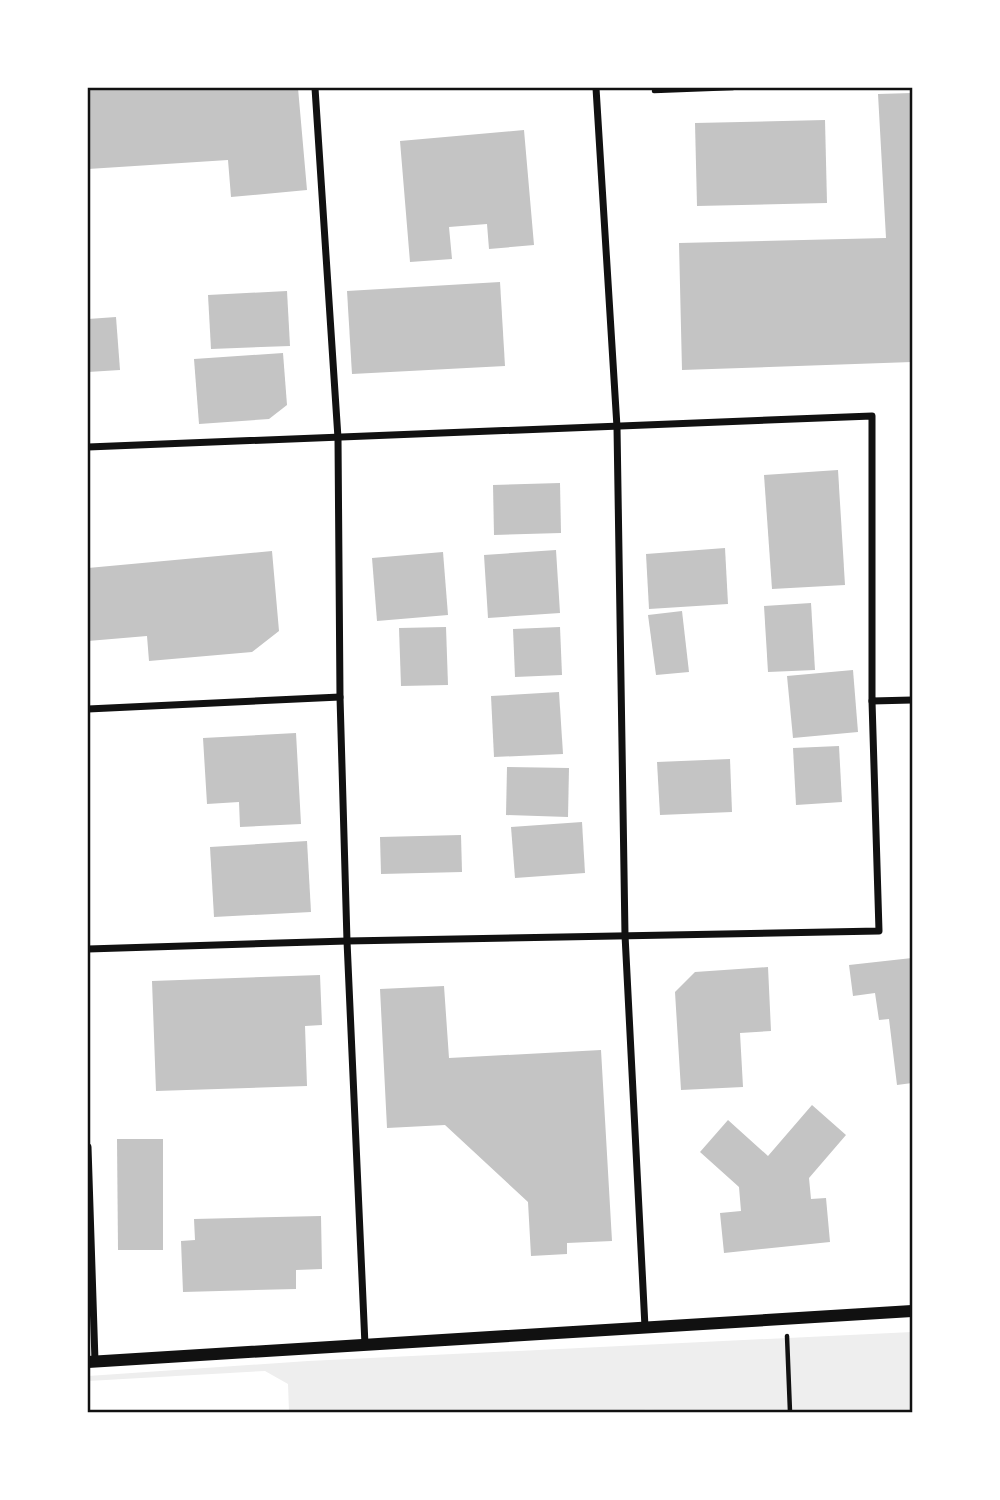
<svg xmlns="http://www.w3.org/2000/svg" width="1000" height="1500" viewBox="0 0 1000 1500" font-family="'Fira Sans',sans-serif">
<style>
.green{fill:#eee}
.building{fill:#c4c4c4}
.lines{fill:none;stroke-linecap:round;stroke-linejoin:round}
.path{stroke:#111;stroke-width:4.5}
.minor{stroke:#111;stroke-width:7}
.tertiary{stroke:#111;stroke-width:12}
.neatline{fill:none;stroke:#111;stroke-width:2.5}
</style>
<rect width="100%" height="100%" fill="#fff"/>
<path class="green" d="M912 1332V1412H673C660 1410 646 1408 633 1412H289L288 1384 265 1371 88 1381V1376L308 1361Z"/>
<g class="building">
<polygon points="88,88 298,88 307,190 231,197 228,160 88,169"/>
<polygon points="912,93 912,362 682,370 679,243 886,238 878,94"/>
<polygon points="825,120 827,203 697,206 695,123"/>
<polygon points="524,130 534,245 489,249 487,224 449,227 452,259 410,262 400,141"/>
<polygon points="500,282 505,366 352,374 347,291"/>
<polygon points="287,291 290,346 211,349 208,295"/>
<polygon points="116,317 120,370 88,372 88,319"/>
<polygon points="283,353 287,405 269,419 199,424 194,359"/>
<polygon points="838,470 845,585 772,589 764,475"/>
<polygon points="560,483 561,533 494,535 493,485"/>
<polygon points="725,548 728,604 649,609 646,554"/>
<polygon points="556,550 560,613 488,618 484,555"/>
<polygon points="272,551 279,631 252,652 149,661 147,636 88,641 88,568"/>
<polygon points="443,552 448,615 377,621 372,558"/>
<polygon points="811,603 815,670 768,672 764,606"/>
<polygon points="682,611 689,672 656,675 648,615"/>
<polygon points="446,627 448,685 401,686 399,628"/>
<polygon points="560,627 562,675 515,677 513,629"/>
<polygon points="853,670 858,732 793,738 787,676"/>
<polygon points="559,692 563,754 494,757 491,696"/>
<polygon points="296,733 301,824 240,827 239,802 207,804 203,738"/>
<polygon points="839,746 842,802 796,805 793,748"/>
<polygon points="730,759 732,812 660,815 657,762"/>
<polygon points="507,767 569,768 568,817 506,815"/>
<polygon points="582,822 585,873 515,878 511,827"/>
<polygon points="461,835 462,872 381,874 380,837"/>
<polygon points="307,841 311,912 214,917 210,847"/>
<polygon points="912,958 912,1083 897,1085 889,1019 879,1020 875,993 853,996 849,965"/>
<polygon points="768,967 771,1031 740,1033 743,1087 681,1090 675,992 695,972"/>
<polygon points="320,975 322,1025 305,1026 307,1086 156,1091 152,981"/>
<polygon points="444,986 449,1058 601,1050 612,1241 567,1243 567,1254 531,1256 528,1202 445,1125 387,1128 380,989"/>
<polygon points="812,1105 846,1135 809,1178 811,1199 826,1198 830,1242 724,1253 720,1213 741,1211 739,1187 700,1152 728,1120 768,1156"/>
<polygon points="117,1139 163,1139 163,1250 118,1250"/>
<polygon points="321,1216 322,1269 296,1270 296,1289 183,1292 181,1241 195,1240 194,1219"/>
</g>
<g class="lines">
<g class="path">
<polyline points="654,91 733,88"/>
<polyline points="787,1336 790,1412"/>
</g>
<g class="minor">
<polyline points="315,88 338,438 340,697 347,941 365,1345"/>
<polyline points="596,88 617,427 625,935 645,1327"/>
<polyline points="88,447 872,416 872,701 912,700"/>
<polyline points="88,709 340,697"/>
<polyline points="88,949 347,941 879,931 872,701"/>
<polyline points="88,1147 95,1361"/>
</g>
<polyline class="tertiary" points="88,1362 912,1311"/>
</g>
<rect width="1000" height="1500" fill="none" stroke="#ffffff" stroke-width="178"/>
<rect x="89" y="89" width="822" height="1322" class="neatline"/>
</svg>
